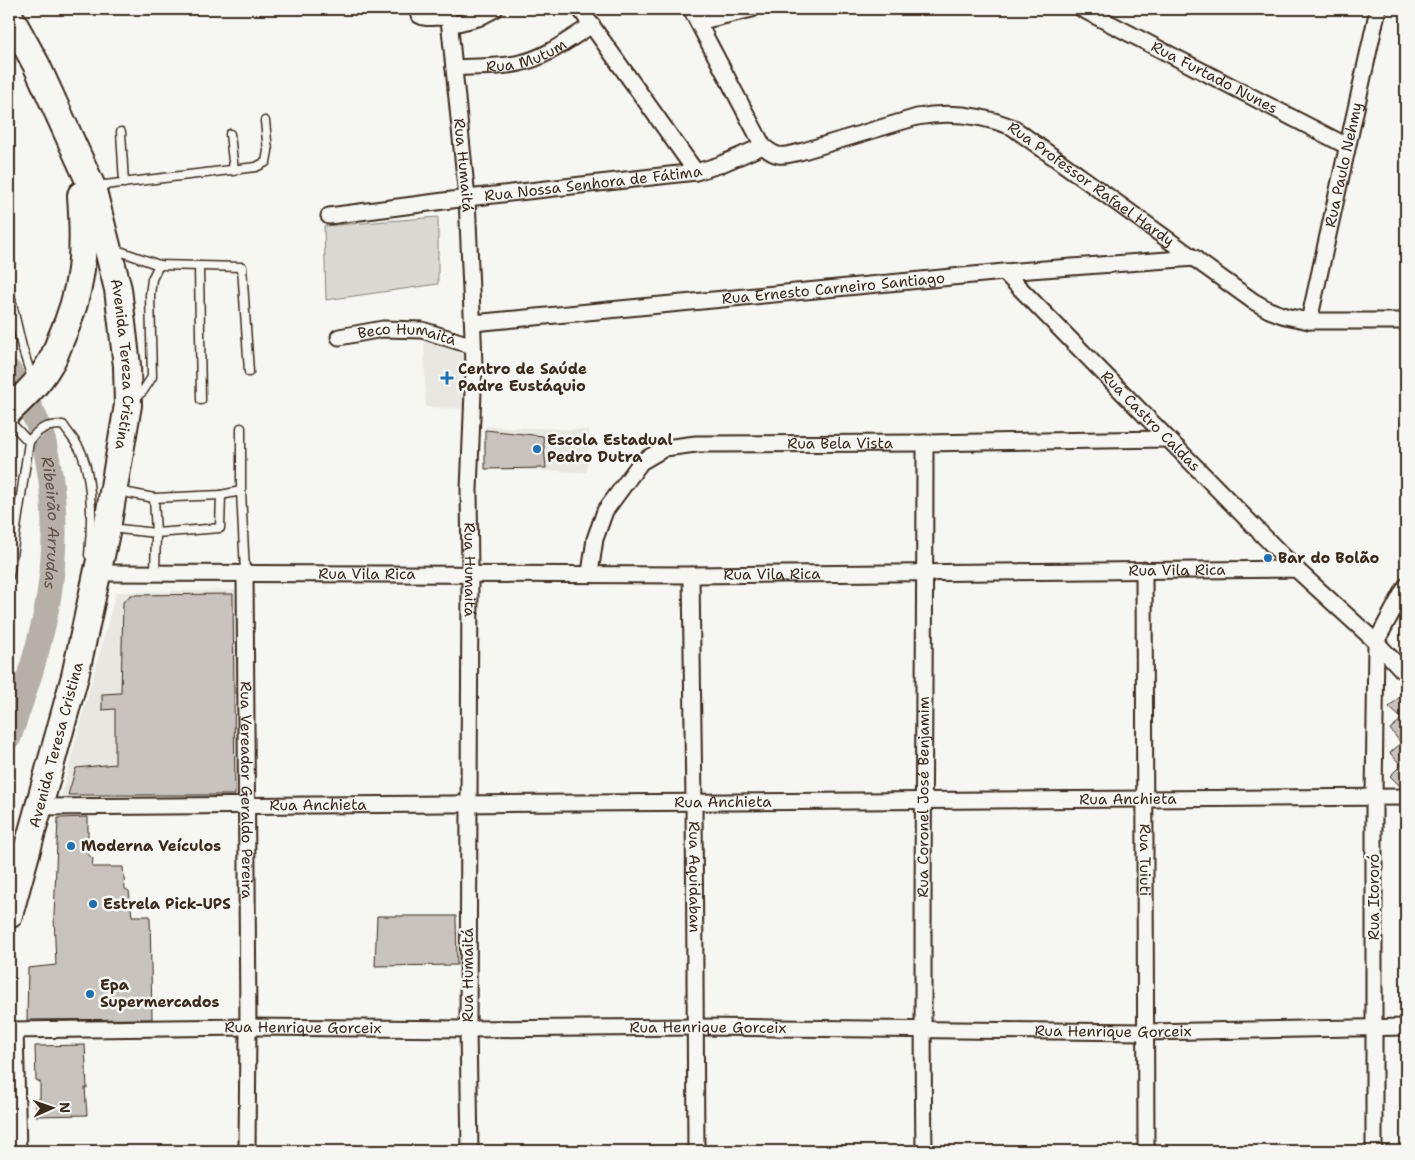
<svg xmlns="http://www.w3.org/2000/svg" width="1415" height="1160" viewBox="0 0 1415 1160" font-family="'Shantell Sans',sans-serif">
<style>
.built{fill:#e8e7e2}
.green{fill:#dad9d3;stroke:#8a8278}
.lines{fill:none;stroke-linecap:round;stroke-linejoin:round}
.river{stroke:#b6b0a9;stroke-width:25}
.building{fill:#c8c3be;stroke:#3b2a1e}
.lane-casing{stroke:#3b2a1e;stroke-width:11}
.street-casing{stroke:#3b2a1e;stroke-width:19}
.highway-casing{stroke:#3b2a1e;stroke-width:30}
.lane{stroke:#f6f6f2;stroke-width:8}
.street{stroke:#f6f6f2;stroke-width:15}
.highway{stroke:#f6f6f2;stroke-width:26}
.poi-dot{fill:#1f6fb2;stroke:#f6f6f2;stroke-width:2}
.labels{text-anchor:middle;stroke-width:5;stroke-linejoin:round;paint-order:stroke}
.street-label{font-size:15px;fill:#3b2a1e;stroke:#f6f6f2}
.poi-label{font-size:15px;font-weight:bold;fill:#3b2a1e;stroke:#f6f6f2;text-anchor:start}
.water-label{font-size:16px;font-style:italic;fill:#605248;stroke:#f6f6f2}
</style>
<rect width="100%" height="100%" fill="#f6f6f2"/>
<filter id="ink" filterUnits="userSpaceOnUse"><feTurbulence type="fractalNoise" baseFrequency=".02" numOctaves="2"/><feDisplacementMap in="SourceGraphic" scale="10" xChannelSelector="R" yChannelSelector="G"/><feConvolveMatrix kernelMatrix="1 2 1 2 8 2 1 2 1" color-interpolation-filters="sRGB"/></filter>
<g filter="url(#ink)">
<g class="built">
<polygon points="424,338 468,350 468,409 426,407"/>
<polygon points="485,426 589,430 587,472 485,469"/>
<polygon points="241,590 242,798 58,808 116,592"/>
</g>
<polygon class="green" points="438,217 438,284 326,300 324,226"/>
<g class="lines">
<path class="river" id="s1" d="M9 371C22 394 38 417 44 443 60 508 56 582 38 646 30 677 19 707 9 737"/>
</g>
<g class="building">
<polygon points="485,430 543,436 546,468 485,469"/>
<polygon points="233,594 235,795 68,795 76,768 115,764 115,709 102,710 102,694 121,693 123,602 131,595"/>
<polygon points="1406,691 1406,788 1402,788 1390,776 1401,765 1390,753 1401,743 1390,729 1402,719 1389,707"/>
<polygon points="88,817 88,836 85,838 87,853 93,859 92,867 123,867 125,889 129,891 132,916 150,916 152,1019 27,1020 28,968 56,965 54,916 58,818"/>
<polygon points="377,916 456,916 457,965 375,966"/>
<polygon points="85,1045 87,1088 85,1088 87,1115 36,1116 36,1099 40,1099 40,1082 36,1080 35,1046"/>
</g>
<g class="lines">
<g class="lane-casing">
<g id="lane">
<polyline points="121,132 124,183"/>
<polyline points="230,134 234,171"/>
<polyline points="96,186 256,167 266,162 268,151 265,121"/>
<polyline points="114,249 159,265 242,267 249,372"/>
<polyline points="199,266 201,400"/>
<polyline points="9,291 22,347 32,378"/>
<polyline points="134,399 143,391 152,377 150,295 152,279 159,265"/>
<polyline points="9,421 29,442 9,576"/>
<polyline points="241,428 241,491 245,572"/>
<path d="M29 442C38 428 47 425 63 425 69 434 78 444 82 454 93 482 92 526 89 555"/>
<polyline points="118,491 154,498 221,495 241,491"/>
<polyline points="154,498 156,533 155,573"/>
<polyline points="110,528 156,533 220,528 221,495"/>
</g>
</g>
<g class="street-casing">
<g id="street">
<path id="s2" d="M417 9 419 15C428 21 440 14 449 19L467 198 473 336 474 367 469 490 470 574 468 1029 470 1151"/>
<polyline points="580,9 696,172"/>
<path id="s3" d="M691 9 763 146C778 159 782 156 800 152L917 117C950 111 981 115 1012 127L1253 301 1269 310 1285 316 1309 321H1406"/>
<path id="s4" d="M1082 9 1347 146"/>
<polyline points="698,22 752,9"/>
<polyline points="450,25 478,18 495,9"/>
<path id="s5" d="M454 68C475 66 499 68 520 63 546 58 569 39 592 25"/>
<path id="s6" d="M329 216 467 198 696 172 719 165 763 146"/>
<path id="s7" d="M1004 272 1296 569"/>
<path id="s8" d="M1309 321 1378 9"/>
<path id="s9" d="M473 323 1004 272 1195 258"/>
<path id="s10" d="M339 337 383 329 422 330 473 346"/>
<path id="s11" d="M1144 570 1146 1151"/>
<path id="s12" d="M245 572 248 1027 247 1151"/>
<path id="s13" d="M97 573 691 575 1296 569 1376 642 1406 674"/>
<path id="s14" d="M590 573 595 539 605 511 641 462 665 448 696 444 925 443 1167 439"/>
<path id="s15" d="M691 575 694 804 696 1151"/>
<path id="s16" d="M39 807 1406 797"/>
<path id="s17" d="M9 1030 248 1027 468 1029 696 1027 1145 1032 1406 1027"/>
<polyline points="15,1030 18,1151"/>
<path id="s18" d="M924 1151C921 915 925 679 925 443"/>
<polyline points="1374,1151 1374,797 1376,642 1406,586"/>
</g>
</g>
<g class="highway-casing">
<g id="highway">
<path id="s19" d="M9 15 36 64 92 187 118 289 127 366 128 405 107 528 75 676 9 915"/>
<path d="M9 411C23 397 39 383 49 365 54 358 57 349 60 341 84 288 85 252 81 195"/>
</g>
</g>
<use href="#lane" class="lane"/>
<use href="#street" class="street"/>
<use href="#highway" class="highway"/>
</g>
</g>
<g class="poi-dot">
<path d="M444.5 370.5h5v5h5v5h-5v5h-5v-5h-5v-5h5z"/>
<circle cx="537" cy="449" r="5"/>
<circle cx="1268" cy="558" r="5"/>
<circle cx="71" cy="846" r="5"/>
<circle cx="93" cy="904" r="5"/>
<circle cx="90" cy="994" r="5"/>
</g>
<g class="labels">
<g class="street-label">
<text dy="5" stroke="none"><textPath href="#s5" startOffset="74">Rua Mutum</textPath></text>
<text dy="5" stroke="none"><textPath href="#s4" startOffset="149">Rua Furtado Nunes</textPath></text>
<text dy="5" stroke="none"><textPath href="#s2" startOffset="184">Rua Humaitá</textPath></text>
<text dy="5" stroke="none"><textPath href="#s8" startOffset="160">Rua Paulo Nehmy</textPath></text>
<text dy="5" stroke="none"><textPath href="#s6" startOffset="266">Rua Nossa Senhora de Fátima</textPath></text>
<text dy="5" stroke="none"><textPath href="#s3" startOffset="511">Rua Professor Rafael Hardy</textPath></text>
<text dy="5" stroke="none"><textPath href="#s9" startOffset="362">Rua Ernesto Carneiro Santiago</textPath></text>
<text dy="5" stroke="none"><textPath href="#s10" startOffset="69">Beco Humaitá</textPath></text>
<text dy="5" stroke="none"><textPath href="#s19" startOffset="372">Avenida Tereza Cristina</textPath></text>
<text dy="5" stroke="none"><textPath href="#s7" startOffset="209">Rua Castro Caldas</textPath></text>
<text dy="5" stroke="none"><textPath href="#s14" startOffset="328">Rua Bela Vista</textPath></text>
<text dy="5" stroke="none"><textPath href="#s2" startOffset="589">Rua Humaitá</textPath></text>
<text dy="5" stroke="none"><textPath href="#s13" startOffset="1080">Rua Vila Rica</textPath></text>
<text dy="5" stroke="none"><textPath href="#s13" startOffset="270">Rua Vila Rica</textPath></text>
<text dy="5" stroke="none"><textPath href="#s13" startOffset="675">Rua Vila Rica</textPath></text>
<text transform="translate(56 745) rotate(-75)" y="5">Avenida Teresa Cristina</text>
<text dy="5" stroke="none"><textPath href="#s12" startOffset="218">Rua Vereador Geraldo Pereira</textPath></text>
<text dy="5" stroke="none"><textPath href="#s18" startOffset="354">Rua Coronel José Benjamim</textPath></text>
<text dy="5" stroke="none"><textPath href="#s16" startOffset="1089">Rua Anchieta</textPath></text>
<text dy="5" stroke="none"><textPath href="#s16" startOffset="684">Rua Anchieta</textPath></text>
<text dy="5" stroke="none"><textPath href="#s16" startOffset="279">Rua Anchieta</textPath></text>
<text dy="5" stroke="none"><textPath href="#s11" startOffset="290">Rua Tuiuti</textPath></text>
<text dy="5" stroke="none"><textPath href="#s15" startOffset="302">Rua Aquidaban</textPath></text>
<text transform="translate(1374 897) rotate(-90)" y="5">Rua Itororó</text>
<text transform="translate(468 975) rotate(-90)" y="5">Rua Humaitá</text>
<text dy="5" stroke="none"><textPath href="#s17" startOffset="294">Rua Henrique Gorceix</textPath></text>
<text dy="5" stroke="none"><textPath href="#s17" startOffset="699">Rua Henrique Gorceix</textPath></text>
<text dy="5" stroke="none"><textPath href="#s17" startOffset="1104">Rua Henrique Gorceix</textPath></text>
</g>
<g class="poi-label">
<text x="458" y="374">Centro de Saúde<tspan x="458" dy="17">Padre Eustáquio</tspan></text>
<text x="547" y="445">Escola Estadual<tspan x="547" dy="17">Pedro Dutra</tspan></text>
<text x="1278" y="563">Bar do Bolão</text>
<text x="81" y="851">Moderna Veículos</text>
<text x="103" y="909">Estrela Pick-UPS</text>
<text x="100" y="990">Epa<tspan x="100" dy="17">Supermercados</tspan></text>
</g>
<g class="water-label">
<text dy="6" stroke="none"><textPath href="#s1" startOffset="161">Ribeirão Arrudas</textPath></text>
</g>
</g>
<rect width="1415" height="1160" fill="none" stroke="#f6f6f2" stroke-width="30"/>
<rect x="15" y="15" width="1385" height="1130" fill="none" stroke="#3b2a1e" stroke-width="2" filter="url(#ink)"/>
<g transform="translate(52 1108) rotate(88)" stroke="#f6f6f2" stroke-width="4" paint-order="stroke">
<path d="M0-4L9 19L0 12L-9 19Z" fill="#3b2a1e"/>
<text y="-8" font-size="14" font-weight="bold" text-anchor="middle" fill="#3b2a1e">N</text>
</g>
</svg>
